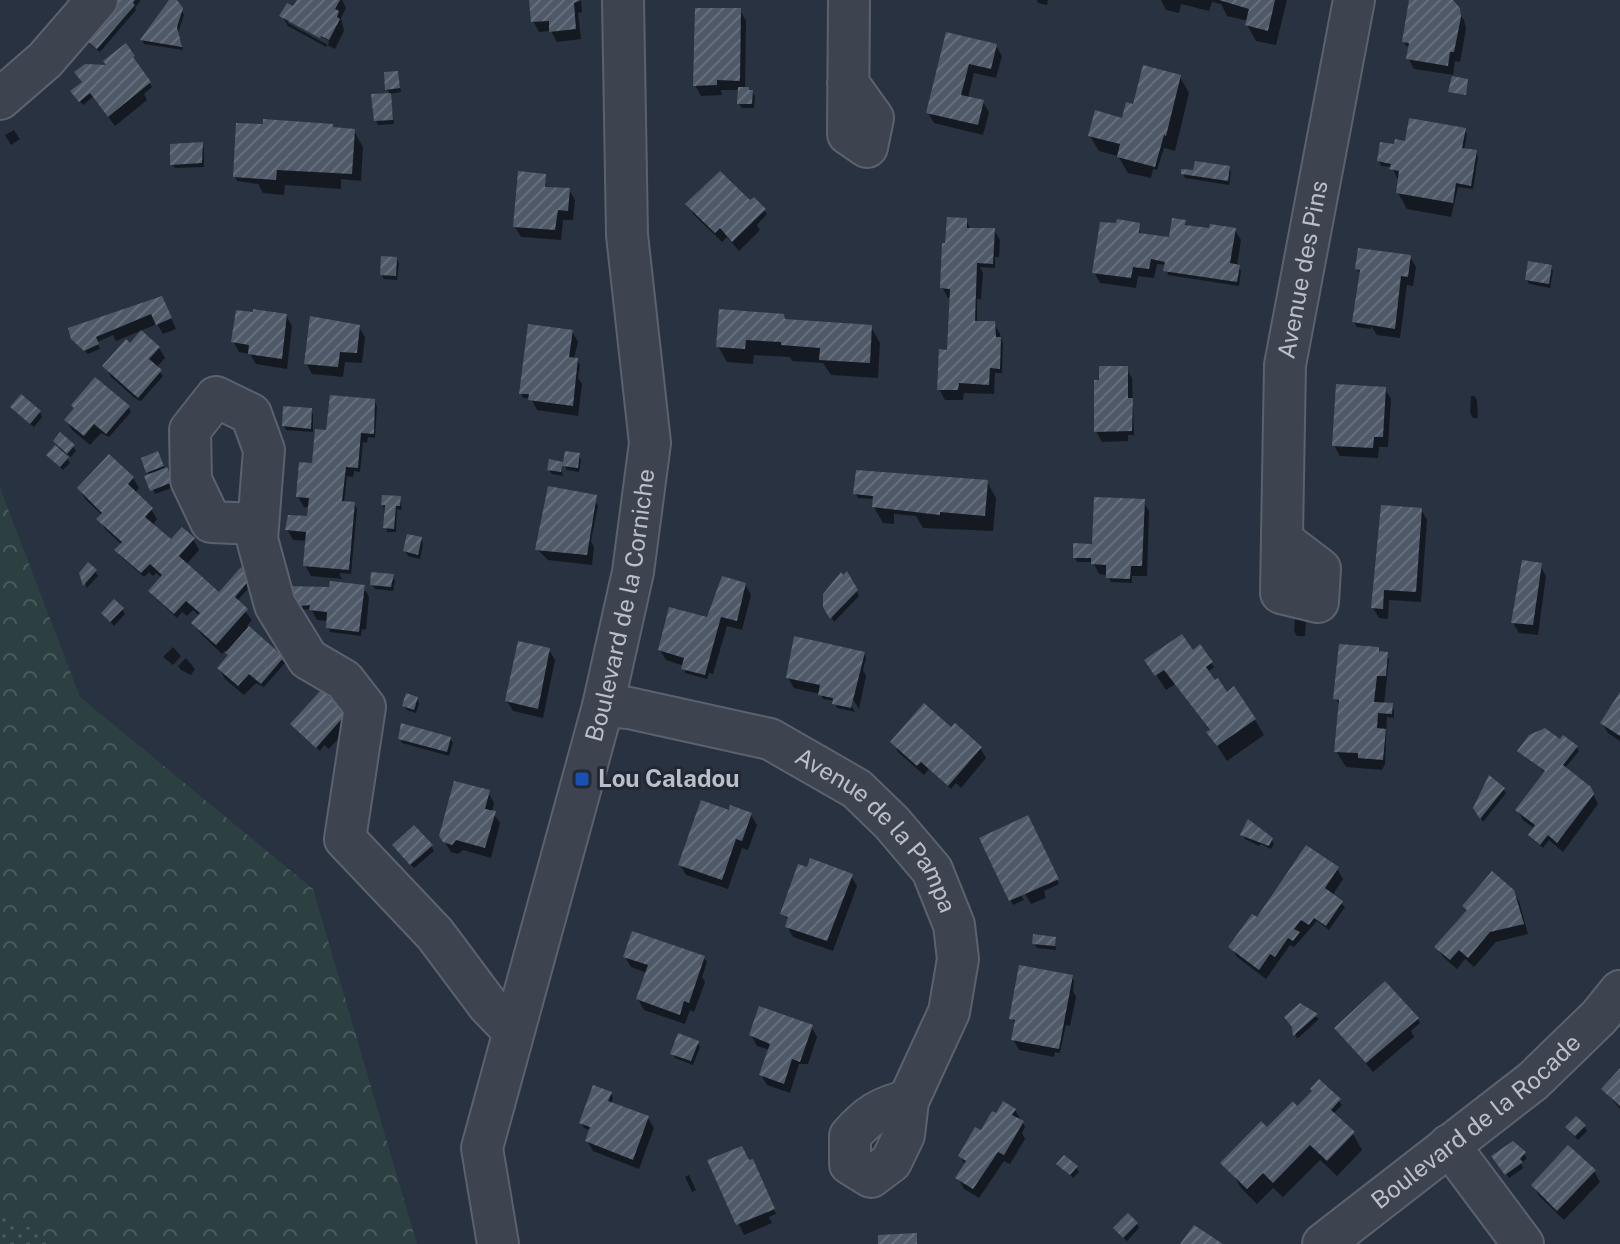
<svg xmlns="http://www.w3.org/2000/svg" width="1620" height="1244" viewBox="0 0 1620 1244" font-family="'Public Sans',sans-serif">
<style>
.grass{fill:url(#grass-dots)}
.forest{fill:url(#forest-crowns)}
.shadow{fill:#0007;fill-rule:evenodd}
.building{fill:url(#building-hatch)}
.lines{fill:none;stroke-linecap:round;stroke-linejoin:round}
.minor-casing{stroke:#5b626d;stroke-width:44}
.minor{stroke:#3d4450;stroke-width:40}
.transit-dot{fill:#1a4fb4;stroke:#222935;stroke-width:3}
.labels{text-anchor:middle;stroke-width:6;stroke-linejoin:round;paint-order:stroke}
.street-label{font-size:24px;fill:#babfca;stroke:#222935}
.poi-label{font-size:24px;font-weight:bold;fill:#babfca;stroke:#222935;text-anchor:start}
</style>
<defs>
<pattern id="grass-dots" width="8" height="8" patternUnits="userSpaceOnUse" patternTransform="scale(2)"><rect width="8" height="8" fill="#2c4042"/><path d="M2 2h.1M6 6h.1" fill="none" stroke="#485a5c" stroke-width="1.8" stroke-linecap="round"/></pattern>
<pattern id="forest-crowns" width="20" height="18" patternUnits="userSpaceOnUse" patternTransform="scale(2)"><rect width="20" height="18" fill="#2c4042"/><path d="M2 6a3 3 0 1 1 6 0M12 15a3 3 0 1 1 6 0" fill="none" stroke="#485a5c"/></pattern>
<pattern id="building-hatch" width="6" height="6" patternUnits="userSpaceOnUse" patternTransform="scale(2)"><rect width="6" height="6" fill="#4f5968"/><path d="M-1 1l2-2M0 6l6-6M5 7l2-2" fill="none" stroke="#666f7c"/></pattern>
</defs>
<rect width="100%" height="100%" fill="#293240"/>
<polygon class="grass" points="0,1210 58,1244 0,1244"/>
<polygon class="forest" points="0,488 80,697 313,889 417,1244 58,1244 0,1210"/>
<g class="shadow">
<polygon points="113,0 141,0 135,8 136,10 100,52 86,41"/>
<polygon points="171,0 175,0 184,15 178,33 183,50 144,44 142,40"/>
<path d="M299 0H342L346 8 341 18 344 31 335 49 327 45 326 47 288 26 282 16 294 8ZM288 18 329 41 328 45 288 23Z"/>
<polygon points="531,0 581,0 582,12 578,13 581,39 557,42 551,31 539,32 533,21"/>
<polygon points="1037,0 1048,0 1047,5 1038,3"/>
<polygon points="1161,0 1287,0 1276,45 1256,41 1247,25 1248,21 1227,16 1221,4 1212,2 1209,11 1181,4 1179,13 1166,10"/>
<polygon points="1411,0 1449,0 1464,20 1466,29 1460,62 1455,61 1453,75 1414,69 1408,58 1410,47 1406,46 1404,42"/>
<polygon points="740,10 746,21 745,89 752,92 755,96 754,108 742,108 739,104 740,90 721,90 722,95 701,96 695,85"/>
<polygon points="947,34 996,46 1002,56 996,78 974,73 968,98 983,102 989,112 983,135 934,123 928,113"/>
<polygon points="126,46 152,87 144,94 147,100 115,126 93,97 83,105 76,96 84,83 109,67"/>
<polygon points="397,73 401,92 390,94 387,89"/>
<polygon points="1180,77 1189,93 1175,151 1164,148 1157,170 1153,169 1151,178 1128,173 1118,156 1099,151 1090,136 1126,121"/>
<polygon points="390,95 394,124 378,125 376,120"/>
<polygon points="265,126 354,131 363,147 361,181 341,179 341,189 285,185 284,195 263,193 258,184 237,181 235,177"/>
<polygon points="14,130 20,139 11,145 5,135"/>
<polygon points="1465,130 1467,135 1464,150 1476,152 1478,157 1473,189 1458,187 1451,217 1407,209 1398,193 1399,182 1392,167 1381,166 1379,161 1392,146"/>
<polygon points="201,144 204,148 204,167 175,168 172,164"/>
<polygon points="1229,168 1231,172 1229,185 1185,178 1183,174"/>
<polygon points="544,176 546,189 569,190 575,200 573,220 563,220 561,240 521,237 515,227"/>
<polygon points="750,203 764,210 767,214 757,225 760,230 739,251 727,237 722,242 693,214 688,204"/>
<polygon points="966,220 971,230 994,230 1000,240 999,257 995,257 995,268 980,267 983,273 981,299 977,299 977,322 994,323 1000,334 1003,344 1002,373 995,373 994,394 964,393 963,400 945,400 939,389 948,357 951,298 948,298 942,287"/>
<polygon points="1185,222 1188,228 1235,230 1241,240 1237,266 1241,271 1239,286 1168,275 1166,265 1157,264 1154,278 1138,276 1136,288 1100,283 1094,272 1139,225 1141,236 1168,239"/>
<polygon points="1410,257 1416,267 1413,286 1407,285 1400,338 1377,335 1371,326 1371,329 1357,327 1354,322 1361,276 1357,269"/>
<polygon points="396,259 399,263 397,280 384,279 382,275"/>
<polygon points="1550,267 1553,271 1550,288 1529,284 1527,280"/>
<polygon points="162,298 176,329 163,334 157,324 116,341 113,335 97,342 100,349 88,354 76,343"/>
<polygon points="255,314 286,315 292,326 287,369 256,364 250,354 239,352 233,341"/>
<polygon points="783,316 786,321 871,327 880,343 878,378 831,375 823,363 792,361 790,357 754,355 753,364 727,362 718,346"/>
<polygon points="312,318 359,327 365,337 362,363 345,362 343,377 312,374 306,363"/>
<polygon points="572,331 578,342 574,359 580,364 578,378 582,384 578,416 537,410 531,398 523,398 521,393"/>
<polygon points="159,348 165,358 156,368 163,376 141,401 136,399 111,377 105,366"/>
<polygon points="1126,368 1132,378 1134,435 1128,435 1128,441 1102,442 1096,431"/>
<polygon points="1385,389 1391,399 1388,447 1379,447 1378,458 1340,456 1334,445"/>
<polygon points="1471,396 1475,396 1477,401 1478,418 1473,418 1470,413"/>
<polygon points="374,401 377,406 375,438 368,437 367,443 363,442 360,472 354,471 353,477 347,476 344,503 354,504 357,509 351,574 339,573 342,579 311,576 305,565 307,541 293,540 287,529 309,519 310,508 304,507 298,497 328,432"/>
<polygon points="128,407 131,412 109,437 101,433 90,445 72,430 66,420"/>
<polygon points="310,410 313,414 313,432 286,430 284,425"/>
<polygon points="15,411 40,412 42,417 34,427"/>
<polygon points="56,441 73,446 76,451 71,457 63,451 70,463 63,470 49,456 63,453"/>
<polygon points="567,453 579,455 581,460 579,472 567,470 564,465 560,465 563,476 552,474 549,470 551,462 565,464"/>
<polygon points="160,458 174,487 155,494 148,472"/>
<polygon points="133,478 139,488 135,493 151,509 157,519 152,526 171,542 193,539 199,550 186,565 219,595 241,570 253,583 237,601 252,620 247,626 285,663 264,687 256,683 244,695 225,679 219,668 229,656 226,650 222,654 200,633 194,623 200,616 193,610 187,616 182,612 177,618 153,596 150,591 162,578 156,573 153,576 149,572 144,577 119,555 117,551 122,545 105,529 99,519 102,515 85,499 79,488"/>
<polygon points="987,482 996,498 993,531 923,528 916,516 894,514 894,524 883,523 874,507 874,499 858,498 855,493"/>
<polygon points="592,496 598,506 591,541 594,547 592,565 548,560 537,549"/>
<polygon points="400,498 402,510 397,509 396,532 387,532 383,504"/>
<polygon points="1143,501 1149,511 1147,576 1132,576 1132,583 1111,582 1108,575 1099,574 1093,562 1077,562 1075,557"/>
<polygon points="1421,509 1427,520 1421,602 1389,600 1388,619 1379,618 1373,608"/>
<polygon points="421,539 423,544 420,559 408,556 405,551"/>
<polygon points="1540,565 1546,576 1538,635 1519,633 1513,623"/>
<polygon points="95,571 98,576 87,588 82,574"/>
<polygon points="847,574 859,596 834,622 825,606"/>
<polygon points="392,576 395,581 393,591 375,589 372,584"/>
<polygon points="745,584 751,595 742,630 727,626 713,674 709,673 707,679 685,673 684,666 666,660 660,650 709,619"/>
<polygon points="363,586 369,597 366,630 362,629 361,636 330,632 328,621 317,620 311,609 295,611 293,607 331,590"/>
<polygon points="122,609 125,614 114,626 103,613"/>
<polygon points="1295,618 1304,619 1306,623 1305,636 1297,636 1294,631"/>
<polygon points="173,647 181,656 173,665 163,657"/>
<polygon points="1378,649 1389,659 1384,704 1392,705 1394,710 1394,718 1387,717 1385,764 1382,770 1346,767 1336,751 1340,707 1336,699"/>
<polygon points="549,650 555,660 543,718 513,711 507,701"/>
<polygon points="1193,652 1211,663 1214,667 1208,672 1236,709 1255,720 1264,735 1227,761 1209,733 1211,732 1175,684 1166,690 1147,661"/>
<polygon points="864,653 866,658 863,670 866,676 859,709 849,693 846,695 855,712 837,708 834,701 823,699 820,694 794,688 788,678"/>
<polygon points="186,658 195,669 191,675 181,670 178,666"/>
<polygon points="321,692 351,724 329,749 324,745 320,751 293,725"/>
<polygon points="1620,696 1620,741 1608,733 1602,723"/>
<polygon points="417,699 419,703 416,713 407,710 404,706"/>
<polygon points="952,730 980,748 986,758 961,788 956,783 951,789 929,769 924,775 898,752 893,742"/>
<polygon points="400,738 450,739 453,743 449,756 402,743"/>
<polygon points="1561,741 1576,747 1579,751 1565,768 1590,788 1598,804 1563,852 1549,840 1543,848 1533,840 1530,836 1535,829 1523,820 1517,810 1546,773 1520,751"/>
<polygon points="1503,789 1506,793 1483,822 1475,808"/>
<polygon points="488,792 494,803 492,812 500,823 491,858 463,850 458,854 451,852 441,836"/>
<polygon points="730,812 751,815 757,825 748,850 742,848 728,889 686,875 680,865"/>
<polygon points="1242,834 1271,839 1274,844 1271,849 1261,844 1259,846 1245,839"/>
<polygon points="431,846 434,851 414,868 397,849"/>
<polygon points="1337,869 1343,879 1332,896 1345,907 1329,930 1317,921 1294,947 1290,945 1266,979 1237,957 1231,947 1258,919"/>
<polygon points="1054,874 1059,884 1044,891 1046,898 1031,904 1020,886 1017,888 1024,900 1013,905 1003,885"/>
<polygon points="851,876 857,886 833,951 793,937 787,926 789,920 783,913"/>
<polygon points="1513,891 1519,901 1528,934 1496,942 1474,967 1465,959 1457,969 1443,957 1437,947"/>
<polygon points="1054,938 1056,950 1037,948 1034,944"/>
<polygon points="625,957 704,958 707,962 702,977 705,982 694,1012 690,1010 685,1024 644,1010 638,999 647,973 631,967"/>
<polygon points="1072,977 1074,981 1073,991 1076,997 1070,1026 1066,1025 1060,1053 1055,1052 1054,1057 1019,1050 1013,1039 1016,1024 1011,1018"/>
<polygon points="1300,1005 1319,1019 1297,1039 1294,1028"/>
<polygon points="1418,1019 1420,1023 1411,1031 1414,1037 1373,1072 1337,1028"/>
<polygon points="811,1026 817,1037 808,1064 799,1064 790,1093 767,1085 761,1075 770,1050 757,1046 751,1035"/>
<polygon points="697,1043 700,1047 693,1065 675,1058 673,1054"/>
<polygon points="1620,1071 1620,1109 1603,1089"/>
<polygon points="1314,1092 1339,1101 1342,1105 1333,1114 1353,1134 1362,1150 1337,1176 1320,1160 1283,1197 1273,1188 1257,1204 1241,1188 1234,1176 1268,1130"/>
<polygon points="611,1094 613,1098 611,1105 648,1118 654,1128 639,1169 593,1151 587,1141 591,1130 584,1128 581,1123"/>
<polygon points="1015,1110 1025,1127 1022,1133 1025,1139 1010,1164 1004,1161 979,1198 964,1189 958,1178 966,1166 960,1156 982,1133"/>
<polygon points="1584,1126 1587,1131 1578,1140 1568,1128"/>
<polygon points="1513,1143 1527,1158 1521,1164 1523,1168 1509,1178 1497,1161"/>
<polygon points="710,1161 769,1199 776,1214 769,1217 772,1223 744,1235"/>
<polygon points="1059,1164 1076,1167 1079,1172 1073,1178"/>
<polygon points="1594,1171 1600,1182 1564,1220 1539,1196 1533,1185"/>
<polygon points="689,1175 696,1190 692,1192 685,1177"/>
<polygon points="1137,1224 1139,1228 1127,1241 1118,1233"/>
</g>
<g class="building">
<polygon points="111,0 135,0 133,3 135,5 97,49 81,36"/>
<polygon points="169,0 177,0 183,8 177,27 182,47 140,40"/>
<polygon points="297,0 340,0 335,9 339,11 337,17 340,19 329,40 321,36 320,38 279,16 287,3 293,6"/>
<polygon points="529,0 581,0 574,3 576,29 549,32 549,21 531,22"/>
<polygon points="1219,0 1275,0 1268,31 1245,25 1249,9"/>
<polygon points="1409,0 1453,0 1460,8 1461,17 1454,52 1450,52 1448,66 1406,59 1409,43 1402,42"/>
<polygon points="695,8 741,8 740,81 717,80 717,85 693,86"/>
<polygon points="946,32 997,44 991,69 969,64 961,95 984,100 978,125 926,113"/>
<polygon points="126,43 135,56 133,57 151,82 108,117 90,93 79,102 70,91 82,82 74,72 85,64 106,65 103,61"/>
<polygon points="1143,65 1181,75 1166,136 1164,135 1155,167 1117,157 1120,144 1088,136 1095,110 1122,118 1126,102 1133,104"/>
<polygon points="398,71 400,88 385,90 384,72"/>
<polygon points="1452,76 1468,79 1466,95 1448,92"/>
<polygon points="738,87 749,87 749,90 753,90 752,104 737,104"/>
<polygon points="391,93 393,120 374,121 371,94"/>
<polygon points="1409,118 1466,128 1462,148 1477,150 1471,186 1456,183 1453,203 1396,193 1399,171 1389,169 1391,164 1377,161 1380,142 1394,144 1395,139 1405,141"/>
<polygon points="263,119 333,124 333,127 355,129 352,174 277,170 276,180 233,177 236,123 263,124"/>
<polygon points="203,142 202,163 170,165 170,144"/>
<polygon points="1195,161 1230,166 1228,181 1181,174 1181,169 1193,170"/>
<polygon points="518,171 546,174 545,187 570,188 568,211 558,210 555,230 513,227"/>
<polygon points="720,171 750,200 754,197 766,209 732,242 720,228 715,233 685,204"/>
<polygon points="947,217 967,218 967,228 995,228 993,264 977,263 975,321 995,321 996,337 1001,337 1000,369 990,368 989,385 959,383 958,390 937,390 939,349 947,350 950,289 940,288 942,243 945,243"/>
<polygon points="1172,218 1186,220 1185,225 1209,228 1210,224 1236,228 1230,263 1240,265 1237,282 1163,271 1165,262 1151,259 1149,269 1133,267 1131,278 1092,273 1100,222 1116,223 1117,219 1140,223 1139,233 1169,237"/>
<polygon points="1358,248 1411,255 1408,277 1401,276 1395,329 1352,322 1360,270 1355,269"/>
<polygon points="381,256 397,257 396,276 380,275"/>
<polygon points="1528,261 1552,265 1549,284 1525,280"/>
<polygon points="162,296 172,318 156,325 151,314 96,337 99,344 84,351 71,339 68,328"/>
<polygon points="253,309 287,314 282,359 248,354 249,345 231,342 236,310 253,312"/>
<polygon points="719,309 784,314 785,319 872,325 870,363 819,360 820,348 781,345 781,342 746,340 745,349 716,347"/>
<polygon points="310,316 360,325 357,353 340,352 338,367 304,364"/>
<polygon points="528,324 573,330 569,357 578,358 573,406 528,400 529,394 519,394"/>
<polygon points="141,330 160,347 149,359 162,370 138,398 102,366 126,339 130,343"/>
<polygon points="1099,366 1128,366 1128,398 1133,398 1132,431 1094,432 1094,380 1099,380"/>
<polygon points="95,377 130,406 106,434 94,424 84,436 64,420 74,408 71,405"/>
<polygon points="1336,384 1386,387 1383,437 1374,437 1373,448 1332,446"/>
<polygon points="21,394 41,411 30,424 10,407"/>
<polygon points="330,395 375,399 374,434 361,433 358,468 346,467 342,501 355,502 349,570 303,566 306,532 285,530 288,515 307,516 309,498 296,497 299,462 312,463 315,429 326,430"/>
<polygon points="283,406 312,408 311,429 282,426"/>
<polygon points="60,432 75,445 67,454 53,441"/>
<polygon points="55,445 69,457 60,467 46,455"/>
<polygon points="158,451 164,466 146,473 141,458"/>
<polygon points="565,451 580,453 578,468 562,466 561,472 547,470 549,459 563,462"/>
<polygon points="109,454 134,477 128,484 153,508 145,517 171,539 182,527 195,538 179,556 219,592 241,567 252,577 235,597 248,609 216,645 191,623 200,613 186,601 174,614 148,591 162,575 150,564 141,573 114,550 122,542 96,519 102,513 77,488"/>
<polygon points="167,467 173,482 150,491 144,476"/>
<polygon points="856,470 988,480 985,516 940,512 940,515 872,507 873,496 853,494"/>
<polygon points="548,486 597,495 587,555 535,550"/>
<polygon points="382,495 401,496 400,506 396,506 394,529 383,528 385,505 381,505"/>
<polygon points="1094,497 1145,499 1142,566 1131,566 1130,579 1106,578 1106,565 1091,564 1091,558 1073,558 1073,543 1092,544"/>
<polygon points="1381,505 1422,508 1416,592 1384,590 1383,609 1371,608"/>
<polygon points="407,534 422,537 418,555 403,551"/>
<polygon points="1522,560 1542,563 1533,625 1511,623"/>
<polygon points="88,562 97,570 83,586 79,573"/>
<polygon points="847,571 858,590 830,619 823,607 823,594 841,572 843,575"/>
<polygon points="371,572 394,574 391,587 370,585"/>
<polygon points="722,576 746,583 737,621 721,617 705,675 681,669 684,658 658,650 669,607 707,617"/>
<polygon points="330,581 365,585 359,632 326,628 327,612 309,610 310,605 291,607 284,586 329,587"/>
<polygon points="114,599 124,608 110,622 101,613"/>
<polygon points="249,626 284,657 261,684 249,674 238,686 217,668 228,655 225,653"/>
<polygon points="1182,634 1193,650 1200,644 1213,662 1206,667 1215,680 1218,678 1227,692 1234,686 1256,719 1217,746 1206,732 1210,730 1164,670 1155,676 1144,660"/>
<polygon points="794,636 865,652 851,708 832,704 833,698 818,695 820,685 786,678"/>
<polygon points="518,641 550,648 538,709 505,701"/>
<polygon points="1339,644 1379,647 1379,651 1388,652 1386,676 1377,676 1374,702 1393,703 1392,714 1378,713 1377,728 1386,729 1383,760 1358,758 1358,753 1334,752 1339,700 1333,699"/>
<polygon points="321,690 347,713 316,748 290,724"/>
<polygon points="1620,692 1620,736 1600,723"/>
<polygon points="406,693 418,697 414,710 402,706"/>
<polygon points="924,703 951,727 955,723 982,747 948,786 921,762 917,766 890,742"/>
<polygon points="401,723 451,737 447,752 398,739"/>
<polygon points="1545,728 1560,739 1563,735 1578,746 1563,765 1591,787 1594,794 1557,843 1548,835 1540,845 1528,835 1535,825 1515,810 1545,771 1517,751 1529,735"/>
<polygon points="1489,775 1505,788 1480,819 1473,808"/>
<polygon points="454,781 490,790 485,809 496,811 485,848 456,840 452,845 443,842 439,836"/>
<polygon points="701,800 729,810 730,805 752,813 742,841 736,839 722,880 678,865"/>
<polygon points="1028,815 1059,879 1009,901 979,838"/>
<polygon points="1248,819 1273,838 1269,846 1240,835"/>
<polygon points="414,825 433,845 410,865 392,845"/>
<polygon points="1306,845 1339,867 1325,888 1343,901 1326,926 1314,918 1309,925 1301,920 1294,929 1300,932 1293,941 1288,938 1275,957 1270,954 1259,970 1228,947 1252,914 1257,917"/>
<polygon points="810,858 853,874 827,941 785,927 788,917 780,914 798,864 807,867"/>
<polygon points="1492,871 1514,890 1524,924 1490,932 1468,958 1459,950 1450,960 1434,947 1467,910 1462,906"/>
<polygon points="632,931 705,956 689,1003 684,1001 680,1015 636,999 648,965 623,957"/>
<polygon points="1033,934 1056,937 1055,946 1032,944"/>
<polygon points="1019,965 1073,975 1059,1049 1011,1040 1015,1020 1009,1019"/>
<polygon points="1385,981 1419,1018 1366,1063 1334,1028"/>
<polygon points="1300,1003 1318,1014 1293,1036 1292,1027 1284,1017"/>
<polygon points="759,1006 813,1025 800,1062 792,1059 784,1084 759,1075 770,1044 749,1035"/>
<polygon points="678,1033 699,1041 691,1061 670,1054"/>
<polygon points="1620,1068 1620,1106 1601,1089"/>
<polygon points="1319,1079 1341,1099 1331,1110 1355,1132 1327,1161 1310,1145 1273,1183 1263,1173 1247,1189 1220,1163 1261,1121 1267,1127 1293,1101 1297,1106 1312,1091 1310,1089"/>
<polygon points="593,1085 612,1092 608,1101 649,1116 633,1160 585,1141 590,1127 579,1123"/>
<polygon points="1003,1101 1016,1109 1012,1115 1024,1121 1004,1155 998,1152 973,1189 955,1178 966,1161 958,1156 975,1127 981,1130 992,1111 996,1113"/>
<polygon points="1576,1116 1586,1125 1575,1136 1565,1127"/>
<polygon points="1513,1141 1526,1152 1520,1159 1523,1162 1505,1175 1491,1156"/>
<polygon points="1568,1145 1596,1170 1557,1211 1531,1185"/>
<polygon points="742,1146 749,1160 753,1159 775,1209 736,1225 707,1160"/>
<polygon points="1064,1155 1078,1166 1070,1175 1056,1164"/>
<polygon points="1128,1213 1138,1223 1123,1238 1113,1228"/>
<polygon points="1194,1225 1223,1244 1180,1244"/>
<polygon points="917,1233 917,1244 878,1244 878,1235"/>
</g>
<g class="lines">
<g class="minor-casing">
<g id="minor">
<polyline points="848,83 873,118 867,147 848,134 849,0"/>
<polyline points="0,99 45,60 97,0"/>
<polyline points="258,524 211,522 191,480 190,430 216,397 251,414 264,450 257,539 275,605 308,659 344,680 365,707 345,839 435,934 488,1005 513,1031"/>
<path id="s1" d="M1282 540 1320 569 1318 602 1281 593 1285 365 1354 0"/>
<path id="s2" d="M603 706 629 708 770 739 857 789 892 823 932 870 954 925 958 959 949 1012 908 1101 904 1135 891 1162 871 1177 850 1164V1136C867 1116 882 1106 908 1101"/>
<polyline points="1449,1145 1523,1244"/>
<path id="s3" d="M498 1244 482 1148 603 706 633 572 650 443 627 235 623 0"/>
<path id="s4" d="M1323 1244 1533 1081 1599 1017 1620 991"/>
</g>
</g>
<use href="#minor" class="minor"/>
</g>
<rect class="transit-dot" x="574" y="771" width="16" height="16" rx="4"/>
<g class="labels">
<g class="street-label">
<text dy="8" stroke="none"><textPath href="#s1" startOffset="444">Avenue des Pins</textPath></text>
<text dy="8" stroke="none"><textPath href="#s3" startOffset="658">Boulevard de la Corniche</textPath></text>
<text dy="8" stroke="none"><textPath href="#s2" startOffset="314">Avenue de la Pampa</textPath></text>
<text dy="8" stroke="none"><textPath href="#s4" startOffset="196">Boulevard de la Rocade</textPath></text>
</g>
<g class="poi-label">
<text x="598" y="787">Lou Caladou</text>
</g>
</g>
</svg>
